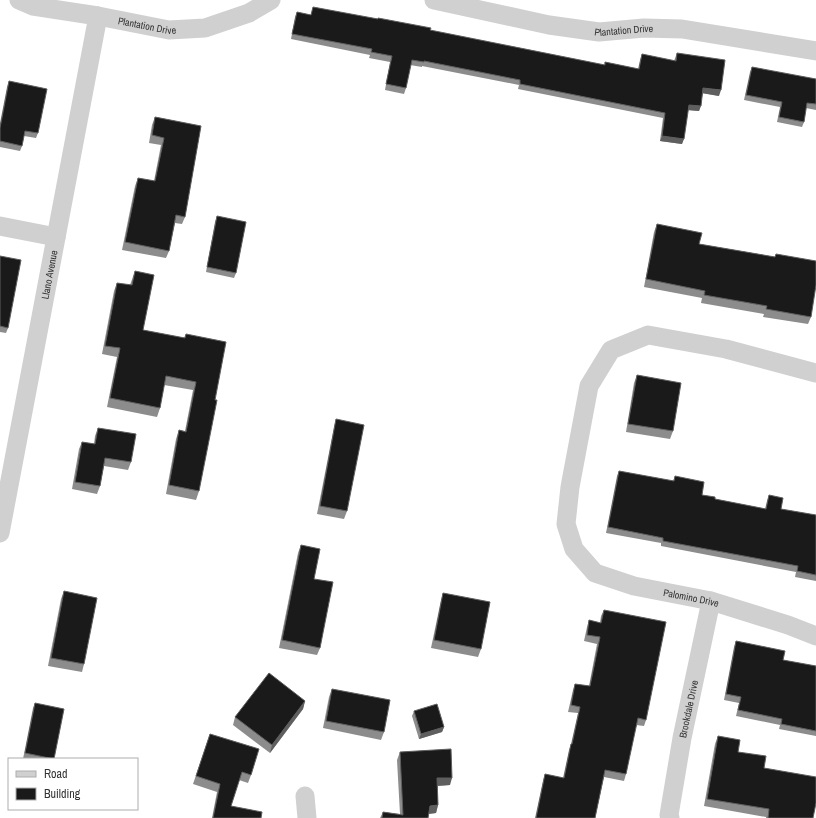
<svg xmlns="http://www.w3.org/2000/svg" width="816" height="818" viewBox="0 0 816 818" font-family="'Archivo Narrow',sans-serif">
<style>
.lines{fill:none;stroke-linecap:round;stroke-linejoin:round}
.minor{stroke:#d0d0d0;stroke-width:19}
.wall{fill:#8c8c8c}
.shaded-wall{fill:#5f5f5f}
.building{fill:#1a1a1a;stroke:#5f5f5f}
.labels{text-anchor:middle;stroke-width:4;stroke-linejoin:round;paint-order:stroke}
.street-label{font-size:10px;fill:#333;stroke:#fff}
</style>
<rect width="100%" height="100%" fill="#fff"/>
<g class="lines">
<g class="minor">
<path id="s1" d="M19 0 33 6 98 16 169 30 205 28 249 13 271 0"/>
<path id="s2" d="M434 0 549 25 599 32 644 28 682 29 816 51"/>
<polyline points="0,226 56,237"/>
<path id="s3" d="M816 373 726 349 648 335 611 350 589 386 570 487 566 524 574 549 595 573 634 586 711 601 788 625 816 636"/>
<path id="s4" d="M0 533 98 16"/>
<polyline points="305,796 307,818"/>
<path id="s5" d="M670 818 669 815 682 738 711 601"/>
</g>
</g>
<g class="wall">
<polygon points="313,7 604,65 605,62 638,69 640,60 642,54 674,61 677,53 719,96 703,93 699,111 688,110 682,144 660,141 663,118 518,89 519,85 422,66 422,67 410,65 406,88 404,94 385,90 390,62 369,58 370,55 291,39 295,17 297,12 311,15"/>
<polygon points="752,67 816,79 816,110 806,108 804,122 802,127 777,122 780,107 744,100 750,72"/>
<polygon points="9,81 38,133 36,138 24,136 22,146 20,151 0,147 0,123 7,87"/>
<polygon points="155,117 201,126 185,217 182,224 175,223 169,251 166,258 122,250 135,186 138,178 154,181 161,145 149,143 152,125"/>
<polygon points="217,216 236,273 234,278 206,272 215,222"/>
<polygon points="657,224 699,244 775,257 776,254 811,317 808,324 763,317 764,314 701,303 702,298 644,287 654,232"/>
<polygon points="0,256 8,328 6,333 0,332"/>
<polygon points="135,271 143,330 184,338 186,334 215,400 199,491 196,500 166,494 176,439 179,430 185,431 193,390 164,385 160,408 157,417 107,407 117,357 102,354 114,291 117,283 130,285"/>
<polygon points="637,375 673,431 670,439 626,432 634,383"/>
<polygon points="336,419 347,511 344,519 317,514 334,427"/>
<polygon points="98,428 131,462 128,470 104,466 100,486 97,494 72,489 79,449 82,442 94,444 95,436"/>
<polygon points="619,471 673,481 675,476 702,495 715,499 765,509 767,501 769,495 781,509 816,515 816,581 795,577 796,572 661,546 661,543 606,533 617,476"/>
<polygon points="301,545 314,579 320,648 317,655 279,648 298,553"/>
<polygon points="64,591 84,664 82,672 48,666 61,599"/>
<polygon points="443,593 481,649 478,657 431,648 441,600"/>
<polygon points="604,610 646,720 644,726 636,725 626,774 624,781 604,777 595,818 535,818 543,781 545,774 563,778 569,750 571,744 578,713 568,712 573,690 575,684 589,686 597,644 584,641 587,627 589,620 600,623 601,616"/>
<polygon points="736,641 783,660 816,666 816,736 779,729 780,725 736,716 739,703 724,700 734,647"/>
<polygon points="332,689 384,732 381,740 323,728 329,697"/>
<polygon points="305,701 303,709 270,753 233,725 235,717"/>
<polygon points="35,703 54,759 23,759 33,708"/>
<polygon points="414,711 444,727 442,732 419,739 412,716"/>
<polygon points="210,734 251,775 248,783 239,780 231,806 261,818 212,818 217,792 193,784"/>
<polygon points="718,736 738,752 764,768 813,818 766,818 766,817 704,806 715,744"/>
<polygon points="400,752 450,785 438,786 438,805 436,813 429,814 428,818 380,818 383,812 400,814 397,760"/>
</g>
<g class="shaded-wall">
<polygon points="703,88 721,90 719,96 701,93"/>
<polygon points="689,105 701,106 699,111 687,110"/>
<polygon points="662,136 684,139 682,144 660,141"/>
<polygon points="305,701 303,709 270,753 272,745"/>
<polygon points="444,727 442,732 419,739 421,734"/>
<polygon points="437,778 452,778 450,785 435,786"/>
<polygon points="438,805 436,813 427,814 430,806"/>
</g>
<g class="building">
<polygon points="313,7 378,19 378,18 431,28 430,30 605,65 605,62 639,69 642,54 676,61 677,53 725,60 721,90 703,88 701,106 689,105 684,139 662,136 665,113 520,84 520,80 424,61 424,62 412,60 406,88 386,84 392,56 371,52 372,49 292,34 297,12 311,15"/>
<polygon points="752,67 816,79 816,104 807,103 804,122 779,117 782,102 746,95"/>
<polygon points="9,81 47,89 38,133 25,131 22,146 0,141 0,128"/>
<polygon points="155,117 201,126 185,217 176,215 169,251 125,242 138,178 155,181 164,138 152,135"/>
<polygon points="217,216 246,222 236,273 207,267"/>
<polygon points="657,224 702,233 699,244 775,257 776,254 816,261 816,285 811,317 766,309 767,306 704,295 705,291 646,279"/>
<polygon points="0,256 21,260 8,328 0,326"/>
<polygon points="135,271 154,275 143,330 185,338 186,334 226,342 215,400 217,400 199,491 169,485 179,430 186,432 196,382 166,376 160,408 110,398 120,348 105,346 117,283 132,285"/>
<polygon points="637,375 681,383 673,431 628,424"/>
<polygon points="336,419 364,425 347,511 320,506"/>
<polygon points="98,428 136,434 131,462 105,458 100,486 75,482 82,442 95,444"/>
<polygon points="619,471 674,481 675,476 704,482 702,495 715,497 715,499 766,509 769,495 783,498 781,509 816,515 816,575 797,571 798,566 663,541 663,538 608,527"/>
<polygon points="301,545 320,549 314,579 333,582 320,648 282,640"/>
<polygon points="64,591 97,598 84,664 51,658"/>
<polygon points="443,593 490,602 481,649 434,640"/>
<polygon points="604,610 666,622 646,720 638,718 626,774 605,770 595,818 536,818 545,774 564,778 571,744 572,744 580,707 571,705 575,684 590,686 600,637 587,635 589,620 601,623"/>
<polygon points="736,641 785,651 783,660 816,666 816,731 781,724 782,719 738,710 741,697 726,694"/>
<polygon points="269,673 305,701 272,745 235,717"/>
<polygon points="332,689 390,700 384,732 326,721"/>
<polygon points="35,703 64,709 54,759 25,753"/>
<polygon points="437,704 444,727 421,734 414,711"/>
<polygon points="210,734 259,749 251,775 242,772 231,806 262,812 261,818 213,818 220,784 196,776"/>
<polygon points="718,736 740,740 738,752 766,756 764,768 816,777 816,803 813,818 768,818 769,809 707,799"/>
<polygon points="451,749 452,778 437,778 438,805 430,806 428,818 382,818 383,812 403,815 400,752"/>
</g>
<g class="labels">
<g class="street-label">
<text dy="4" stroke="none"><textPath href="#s1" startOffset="131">Plantation Drive</textPath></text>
<text dy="4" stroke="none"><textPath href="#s2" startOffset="193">Plantation Drive</textPath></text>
<text dy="4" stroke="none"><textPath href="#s4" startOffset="263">Llano Avenue</textPath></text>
<text dy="4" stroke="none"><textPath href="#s3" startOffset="552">Palomino Drive</textPath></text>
<text dy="4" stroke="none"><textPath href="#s5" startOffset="111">Brookdale Drive</textPath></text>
</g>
</g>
<rect x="8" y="758" width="130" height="52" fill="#ffffff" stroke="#adadad"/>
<rect x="16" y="771" width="20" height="6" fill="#d0d0d0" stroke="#adadad"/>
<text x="44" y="778" font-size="12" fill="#333333">Road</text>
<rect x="16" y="788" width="20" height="12" fill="#1a1a1a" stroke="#adadad"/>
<text x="44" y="798" font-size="12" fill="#333333">Building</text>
</svg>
